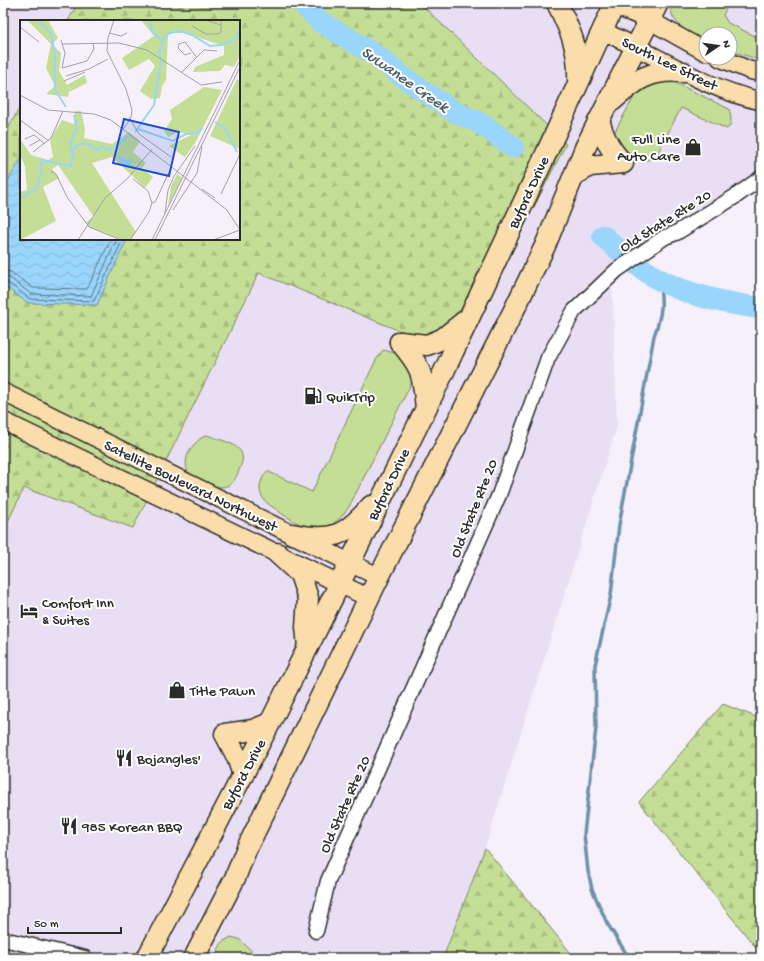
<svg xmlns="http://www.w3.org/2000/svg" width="764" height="961" viewBox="0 0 764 961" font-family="'Gochi Hand',sans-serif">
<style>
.built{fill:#e9dff4;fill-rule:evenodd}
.green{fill:#c5de95;stroke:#788460}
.forest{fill:url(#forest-firs);stroke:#788460}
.water{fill:url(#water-waves);stroke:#6e91a8}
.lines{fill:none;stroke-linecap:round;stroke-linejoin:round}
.shore{stroke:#576f7e;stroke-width:1}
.stream{stroke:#6e91a8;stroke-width:3.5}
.river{stroke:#9ad5fb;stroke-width:22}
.minor-casing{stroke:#2b2b2b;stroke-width:17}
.major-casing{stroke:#2b2b2b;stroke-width:20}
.highway-casing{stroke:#2b2b2b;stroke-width:23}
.minor{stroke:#fff;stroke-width:14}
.major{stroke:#fbddab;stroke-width:17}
.highway{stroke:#fbddab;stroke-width:20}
.labels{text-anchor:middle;stroke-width:4;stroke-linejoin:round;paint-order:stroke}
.street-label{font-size:15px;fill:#2b2b2b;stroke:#fff}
.poi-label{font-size:15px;fill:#2b2b2b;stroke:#fff;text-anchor:start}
.water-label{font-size:16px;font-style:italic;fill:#4c5e69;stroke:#fff}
.inset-river{fill:none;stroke:#9ad5fb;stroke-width:2}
.inset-road{fill:none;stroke:#a4a1a7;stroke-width:1}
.view{fill:#1d4ed8;fill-opacity:0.15;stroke:#1d4ed8;stroke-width:2}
.inset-edge{fill:none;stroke:#2b2b2b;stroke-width:2}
</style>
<defs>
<pattern id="forest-firs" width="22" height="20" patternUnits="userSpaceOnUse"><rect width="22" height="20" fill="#c5de95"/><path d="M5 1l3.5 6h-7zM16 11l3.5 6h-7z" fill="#a9bf81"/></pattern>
<pattern id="water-waves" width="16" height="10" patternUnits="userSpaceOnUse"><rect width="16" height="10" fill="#9ad5fb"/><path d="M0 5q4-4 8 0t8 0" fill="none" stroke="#85b7d7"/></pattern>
</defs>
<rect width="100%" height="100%" fill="#f5f0fa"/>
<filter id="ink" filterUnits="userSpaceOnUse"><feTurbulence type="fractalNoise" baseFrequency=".025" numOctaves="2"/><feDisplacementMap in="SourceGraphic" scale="8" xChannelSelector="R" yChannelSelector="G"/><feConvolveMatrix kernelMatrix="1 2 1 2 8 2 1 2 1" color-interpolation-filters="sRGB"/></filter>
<g filter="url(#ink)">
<g class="built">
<polygon points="3,3 78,3 68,21 21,21 21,105 3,137"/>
<path d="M420 3H761V188L689 213 612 277 617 426 485 848 443 958H3V532L24 488 134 528 259 273 462 357 566 144ZM706 34H730V58H706Z"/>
</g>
<g class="green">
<path d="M671 3H729L723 15 728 23 761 39V60L730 51V34H706V41C690 33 668 24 671 3Z"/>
<path d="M670 80 729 109C731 116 733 124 727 129L681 108 655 158 643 161 620 150 613 135 636 93 645 85Z"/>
<path d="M383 350 399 354 415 376 349 507C327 539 305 530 278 511 272 506 263 502 261 494 258 485 262 478 267 471L312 492 376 360Z"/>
<path d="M207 435C225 442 252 445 239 470 237 476 234 482 229 485 219 491 194 482 188 472 181 458 194 440 207 435Z"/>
<polygon points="231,937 239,939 259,958 214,958 222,942"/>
</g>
<g class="forest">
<polygon points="78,3 420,3 566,144 517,241 463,357 259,273 133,528 24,488 3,532 3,138 21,105 21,239 239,239 239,21 68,21"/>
<polygon points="723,704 761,719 761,954 639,802"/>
<polygon points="485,848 575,958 443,958"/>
</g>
<polygon class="water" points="21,159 21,239 127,239 97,305 28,303 3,285 3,189"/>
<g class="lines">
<g class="shore">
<polyline points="3,271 11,272 33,288 87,289 111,239"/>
<polyline points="3,277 10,278 31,294 91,296 117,239"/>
<polyline points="3,282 7,282 30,299 94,301 123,239"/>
</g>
<path class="stream" d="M629 958 607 923 592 889 588 871 584 834 596 728 595 665 611 595 619 525 654 336C662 314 663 303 659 280"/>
<g class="river">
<polyline points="302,3 321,22 380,58 400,75 453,111 480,123 513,147"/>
<path d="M603 236C620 252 638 267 658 279 687 295 729 304 761 308"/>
</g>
<g class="minor-casing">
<g id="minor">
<polyline points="316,931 328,881 499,495 548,358 574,311 617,270 665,237 676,233 736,196 761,178"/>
<polyline points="3,939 85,958"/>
</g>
</g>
<g class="major-casing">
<g id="major">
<polyline points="613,5 649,20 706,52"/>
<path d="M602 31C656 54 704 89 761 101"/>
<polyline points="720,58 749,70 761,73"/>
<polyline points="3,392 379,577"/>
<polyline points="3,421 369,598"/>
</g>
</g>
<g class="highway-casing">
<g id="highway">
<path d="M557 3C570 30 579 48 578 79"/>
<path d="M612 101C636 80 649 69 683 72"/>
<path d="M599 120C604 138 610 150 623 163"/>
<polyline points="575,175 590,166 623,163"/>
<polyline points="400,342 427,345 442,339 466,320"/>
<path d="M400 342C423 369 422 373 426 408"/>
<path d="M292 534C332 542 344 537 371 506"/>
<polyline points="277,553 300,574 308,598 306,627 308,647"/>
<polyline points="243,775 237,757 225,734 253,730 270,723"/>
<polyline points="147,958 270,723 340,583 439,382 540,167 615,3"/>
<polyline points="194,958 235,878 246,850 379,577 515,308 545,246 585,148 658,3"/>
</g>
</g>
<use href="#minor" class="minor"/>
<use href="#major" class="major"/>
<use href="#highway" class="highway"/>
</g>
</g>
<defs>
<g id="shop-bare" transform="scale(1.38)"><path d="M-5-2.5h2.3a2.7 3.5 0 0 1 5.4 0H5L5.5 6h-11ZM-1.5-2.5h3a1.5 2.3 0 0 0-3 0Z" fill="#2b2b2b" stroke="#fff" stroke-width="2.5" paint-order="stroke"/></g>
<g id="fuel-bare" transform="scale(1.38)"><path d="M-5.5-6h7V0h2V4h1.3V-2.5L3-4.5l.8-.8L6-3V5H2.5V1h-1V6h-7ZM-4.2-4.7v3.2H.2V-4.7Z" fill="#2b2b2b" stroke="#fff" stroke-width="2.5" paint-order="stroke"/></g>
<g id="hotel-bare" transform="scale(1.38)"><path d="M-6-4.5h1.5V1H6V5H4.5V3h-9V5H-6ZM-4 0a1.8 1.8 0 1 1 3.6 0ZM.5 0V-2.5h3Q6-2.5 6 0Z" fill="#2b2b2b" stroke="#fff" stroke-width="2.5" paint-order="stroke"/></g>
<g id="restaurant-bare" transform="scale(1.38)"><path d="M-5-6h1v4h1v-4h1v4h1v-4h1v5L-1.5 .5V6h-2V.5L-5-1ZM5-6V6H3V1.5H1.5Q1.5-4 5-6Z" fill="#2b2b2b" stroke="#fff" stroke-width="2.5" paint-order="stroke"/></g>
</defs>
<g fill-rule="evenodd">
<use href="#shop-bare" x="693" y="147"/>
<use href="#fuel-bare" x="313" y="396"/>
<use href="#hotel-bare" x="29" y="611"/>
<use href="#shop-bare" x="177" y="690"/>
<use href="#restaurant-bare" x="124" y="758"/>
<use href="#restaurant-bare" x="69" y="826"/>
</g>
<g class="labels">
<g class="street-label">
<text transform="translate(670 63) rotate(26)" y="5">South Lee Street</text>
<text transform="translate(528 192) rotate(-65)" y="5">Buford Drive</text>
<text transform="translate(665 220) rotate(-32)" y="5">Old State Rte 20</text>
<text transform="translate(388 484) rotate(-64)" y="5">Buford Drive</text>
<text transform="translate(191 485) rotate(26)" y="5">Satellite Boulevard Northwest</text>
<text transform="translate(473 508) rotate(-68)" y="5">Old State Rte 20</text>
<text transform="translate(243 774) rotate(-62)" y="5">Buford Drive</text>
<text transform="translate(344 804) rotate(-66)" y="5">Old State Rte 20</text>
</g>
<g class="poi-label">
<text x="680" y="143" text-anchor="end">Full Line<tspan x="680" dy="17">Auto Care</tspan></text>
<text x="326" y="401">QuikTrip</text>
<text x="42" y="607">Comfort Inn<tspan x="42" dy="17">&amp; Suites</tspan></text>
<text x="190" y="695">Title Pawn</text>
<text x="137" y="763">Bojangles'</text>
<text x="82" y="831">985 Korean BBQ</text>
</g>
<g class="water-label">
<text transform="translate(406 78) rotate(35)" y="6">Suwanee Creek</text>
</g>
</g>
<g transform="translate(20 20)">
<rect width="220" height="220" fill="#f5f0fa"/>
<path d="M157 154 162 158 148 186 151 166Z" fill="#c5de95"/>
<path d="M7 0H28L38 18 32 24 41 33 39 51 47 65 65 55 67 63 49 72 48 77 26 74 35 66 26 48 31 24ZM121 0H220V36L214 47 205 45 200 51 173 52 175 47 204 35V26L165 13H148L146 60 142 66 140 78 131 79 120 71 135 46 129 39 109 50 102 38 134 16ZM217 59 220 61V129L190 116ZM184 67 202 70 175 123 165 137 149 126 171 115 159 112 148 117 144 111 152 99 150 90ZM55 91H61L65 109 64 118 92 124 109 112 120 121 113 132 126 143 122 148 133 157 125 168 92 137 72 143 116 212 111 220H103L69 207 66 202 74 197 38 145 32 149 39 158 23 167 36 201 0 220V172L7 170 5 146 0 135V119L11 135 28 140 33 137 30 120 37 108 42 100 54 104Z" fill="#c5de95"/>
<path d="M100 136 112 142 111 146 105 147 98 138Z" fill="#9ad5fb"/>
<path class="inset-river" d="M18 0 31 13 35 35V70L46 87M130 0 132 11 143 22 142 28 139 30 141 39M141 20 150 13 160 11 172 15 190 26 201 25 216 19 220 8M54 95 57 108 50 124 54 135M195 102 205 108 217 132M118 109 153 121 166 114 179 112 182 108M115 112 134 85 141 41M27 141 51 146 53 130 58 125 65 123 79 130 82 127 90 130 109 116M0 179 17 167 21 154 20 146 23 140 27 141"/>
<path class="inset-road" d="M94 0 88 18 87 31 106 69 112 90 111 98 103 109M185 0 201 5M172 6 186 14H198L201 12V0M0 7 19 22M89 13 101 16 107 13M41 20 45 33 42 48 67 41 74 29 73 23M42 24 99 23 127 30 181 65 202 62M171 33 165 35 158 28 159 24 165 22 177 38M161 53 184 30 197 31M46 56 69 49 88 39M44 61 65 52M0 75 28 90 74 94 91 100 207 190 220 210M109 97 119 114 151 137M0 100 29 121M5 119 14 115 25 124M9 126 20 120M13 132 31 118 43 91M31 151 36 154 47 177 69 207 101 220M182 169 195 178M201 174 220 134M132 183 135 182 151 148M153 190 177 153 182 126M145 193 148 170 154 156 175 126M58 220 85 178 108 158 132 129M110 220 129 192 132 183 128 171 113 159M132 220 220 40M135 220 220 47M193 220 220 210"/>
<path class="view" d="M104 99 159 112 149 156 93 143Z"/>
<rect width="220" height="220" class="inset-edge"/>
</g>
<rect width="764" height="961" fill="none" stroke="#fff" stroke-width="16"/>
<rect x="8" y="8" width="748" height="945" fill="none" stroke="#2b2b2b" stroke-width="1.5" filter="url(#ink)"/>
<g transform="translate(718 46) rotate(77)"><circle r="19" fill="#ffffff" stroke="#aaaaaa"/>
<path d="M0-3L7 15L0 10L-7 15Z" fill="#2b2b2b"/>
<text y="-6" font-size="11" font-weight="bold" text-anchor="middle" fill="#2b2b2b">N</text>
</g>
<path d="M28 927v6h93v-6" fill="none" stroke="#2b2b2b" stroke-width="2"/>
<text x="34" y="927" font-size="12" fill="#2b2b2b" stroke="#ffffff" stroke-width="3" paint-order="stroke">50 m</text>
</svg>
